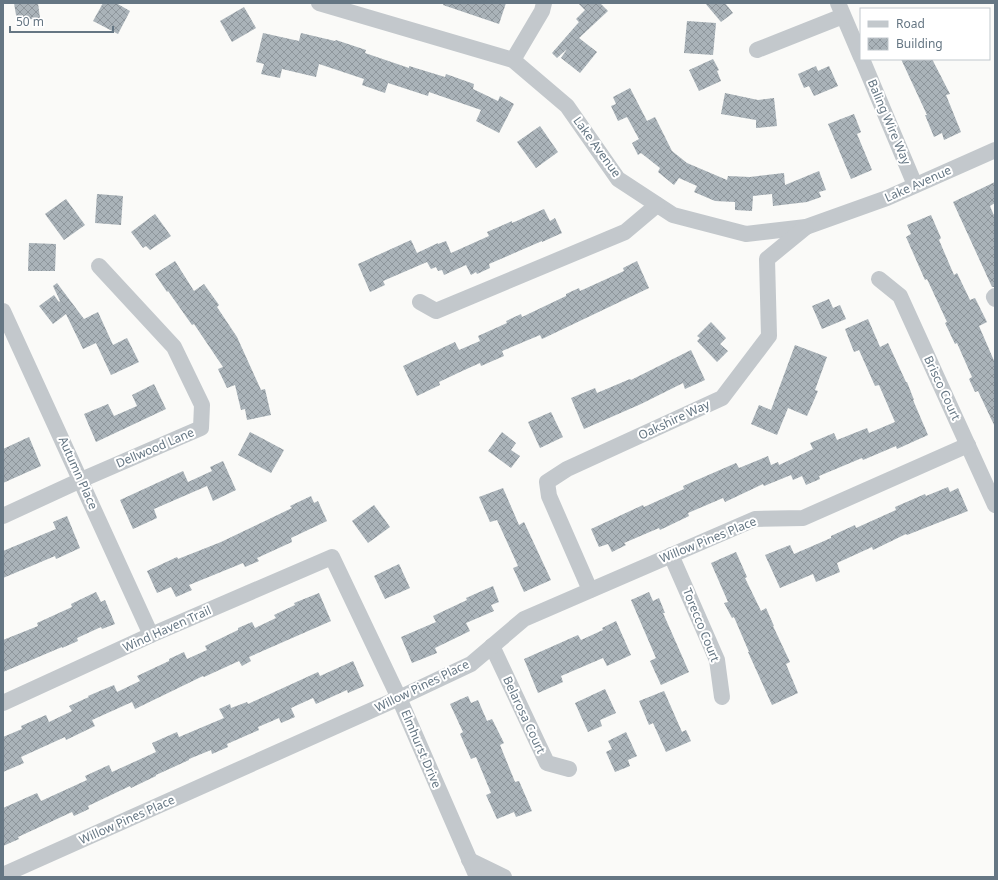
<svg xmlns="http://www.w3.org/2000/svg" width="998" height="880" viewBox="0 0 998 880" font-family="'Noto Sans',sans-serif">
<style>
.building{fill:url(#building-cross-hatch)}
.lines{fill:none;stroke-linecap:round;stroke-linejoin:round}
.minor{stroke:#c3c8cc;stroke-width:16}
.labels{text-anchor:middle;stroke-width:4;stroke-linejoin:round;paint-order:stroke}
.street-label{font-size:12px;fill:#657683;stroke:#fff}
</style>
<defs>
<pattern id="building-cross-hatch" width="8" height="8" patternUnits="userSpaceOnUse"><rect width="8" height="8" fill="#aab3b9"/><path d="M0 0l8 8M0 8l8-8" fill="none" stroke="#8e969c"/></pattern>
</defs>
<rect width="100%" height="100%" fill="#fafaf8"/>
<g class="building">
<polygon points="14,3 38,3 40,18 17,21"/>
<polygon points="103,3 116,3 130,11 118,34 93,21"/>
<polygon points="444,3 506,3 499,24 443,5"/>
<polygon points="578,3 600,3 608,11 579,38 597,52 580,73 561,58 567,49 557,58 552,53 579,22 576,19 585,10"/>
<polygon points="705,3 725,3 733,13 721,22"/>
<polygon points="244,7 256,28 232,42 220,21"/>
<polygon points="687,21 716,23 713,55 684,53"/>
<polygon points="263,33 299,41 301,33 335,41 336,40 366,50 365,53 409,68 409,66 445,77 446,74 474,84 473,89 498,101 500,96 514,104 499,133 476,121 481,110 429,92 428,96 388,83 385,93 362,85 364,79 319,64 316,77 282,69 280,78 261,74 264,64 256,62"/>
<polygon points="713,59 719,70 717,71 721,81 699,91 689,70"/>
<polygon points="901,59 932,59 950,94 946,95 961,132 944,140 942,133 934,137 925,115 927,115"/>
<polygon points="816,66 818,71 829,66 838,86 814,96 809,86 804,88 798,74"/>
<polygon points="630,88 647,121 655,117 672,151 687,163 727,180 728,176 750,177 784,173 785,185 819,171 826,190 819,192 821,197 807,202 773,206 772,194 753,196 752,211 735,210 735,202 715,201 694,192 697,186 679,178 674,185 658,172 660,168 641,153 638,155 632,143 639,139 627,117 618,121 611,106 616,104 613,97"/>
<polygon points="725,93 758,100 774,98 777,126 756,128 756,120 721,114"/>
<polygon points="854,114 861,132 857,134 872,170 851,179 828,124"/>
<polygon points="540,126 558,152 536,168 517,142"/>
<polygon points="995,182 995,203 990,206 995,218 995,287 992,287 953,202"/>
<polygon points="97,194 123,196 121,225 95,223"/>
<polygon points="66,199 85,225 64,240 45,214"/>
<polygon points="544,209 550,221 555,218 562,233 542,242 542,241 489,264 490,268 477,274 476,272 471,275 466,265 444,275 442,270 438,271 436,267 431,269 427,262 383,281 385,285 370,292 358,264 411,240 417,253 438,243 438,244 446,241 451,253 489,236 487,232 512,221 512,223"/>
<polygon points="155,214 171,236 150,250 146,246 143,248 131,232"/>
<polygon points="931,215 941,238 939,240 954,275 957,273 970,300 975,298 987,322 979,326 995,363 995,427 978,391 975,392 969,379 972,377 957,343 955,344 945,323 947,322 927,279 925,280 906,237 911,234 907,225"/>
<polygon points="29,243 56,244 55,271 28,271"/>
<polygon points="175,261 194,291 204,284 219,305 217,307 237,337 261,390 265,389 271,415 247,420 245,409 241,410 235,385 227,388 218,369 223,367 194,324 192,325 168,291 167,292 155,274"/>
<polygon points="637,261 649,288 542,339 540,335 502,351 504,356 481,366 480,363 460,372 439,382 440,385 417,396 403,366 455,342 459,350 480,341 478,336 507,323 506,321 521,314 522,317 566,296 566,294 579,288 580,291 624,271 623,268"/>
<polygon points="57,283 84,319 98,312 113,345 127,338 139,362 111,375 96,343 83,349 66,314 53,324 39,306 54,295 59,302 60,301 53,286"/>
<polygon points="829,299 833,308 840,305 846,319 822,329 812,306"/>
<polygon points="868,319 880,347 888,343 906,382 907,382 914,400 913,400 928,435 897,449 896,446 863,460 862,458 819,476 820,479 806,485 802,476 793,480 791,475 764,486 763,484 725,502 723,498 688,513 689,516 660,530 659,528 624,543 626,545 612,552 608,544 599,547 591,529 643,505 644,507 684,489 683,486 736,463 739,468 768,456 771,465 778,462 779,465 813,449 810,443 834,433 837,440 867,428 869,433 895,422 879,385 875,386 859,350 854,352 845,329"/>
<polygon points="711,322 726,338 720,344 728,351 717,362 697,341 700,338 697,336"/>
<polygon points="795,345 827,357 815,390 818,391 807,416 788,408 777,435 751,424 759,405 771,410"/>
<polygon points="691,350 705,380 685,389 683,383 641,404 584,429 571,398 595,388 597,393 630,379 631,380"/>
<polygon points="154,384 166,409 96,442 84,414 108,404 114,416 137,406 132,395"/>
<polygon points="551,412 563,437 540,448 528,422"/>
<polygon points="250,432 284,450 271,473 238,455"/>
<polygon points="502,432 516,443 511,450 520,456 511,468 488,451"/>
<polygon points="29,437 41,466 3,483 3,449"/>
<polygon points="223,461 236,490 213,501 207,486 154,509 157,518 133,529 120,500 183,471 188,482 212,471 210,467"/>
<polygon points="948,487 950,492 958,488 968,511 907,535 906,534 873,550 872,547 837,563 840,572 816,582 813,574 780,588 765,555 790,545 794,554 831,538 831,536 855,525 856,528 896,510 895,507 925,494 926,496"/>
<polygon points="503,488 519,525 524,522 551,580 524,592 513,568 518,566 497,520 490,522 479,497"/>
<polygon points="311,496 314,503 318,501 327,521 291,538 292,542 257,558 259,561 245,567 243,563 189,585 192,590 176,597 171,587 157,593 147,571 177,557 178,559 221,542 292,508 290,506"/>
<polygon points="374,505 390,527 368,543 352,521"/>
<polygon points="67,516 80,548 56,559 55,556 3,578 3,551 56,529 53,522"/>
<polygon points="736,552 747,577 745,578 761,611 766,608 774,626 773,626 790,662 786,664 798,693 772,705 748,652 749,652 734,617 732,618 724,603 728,602 711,563"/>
<polygon points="399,564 410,588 385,599 374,576"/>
<polygon points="493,586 499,602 491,605 494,611 466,623 470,631 435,648 437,653 412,663 401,637 436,622 433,616 467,600 466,598"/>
<polygon points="96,592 101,602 105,600 115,624 102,629 101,627 77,638 78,641 62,648 62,647 3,672 3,640 38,626 37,623 72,607 71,604"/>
<polygon points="649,592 653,601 659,598 665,613 663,613 689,672 661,685 650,661 656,658 631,600"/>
<polygon points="319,593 331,621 249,657 251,661 242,666 239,661 204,677 203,676 135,709 132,702 92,720 95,726 66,740 65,737 21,757 24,763 3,772 3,737 22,729 21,726 46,715 49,722 72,711 69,706 89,697 88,696 114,685 117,692 140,681 137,676 169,661 169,659 184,652 187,659 207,650 205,646 238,630 238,628 252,622 255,628 276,618 274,615 295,605 294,603"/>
<polygon points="616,621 631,655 607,666 603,658 561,676 563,682 538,693 524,659 578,635 581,640 603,630 602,628"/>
<polygon points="353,661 364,686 348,693 347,690 316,704 313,698 291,708 295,717 281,723 279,718 258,727 259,730 227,744 228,747 212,754 211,750 189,759 189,760 156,775 156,776 131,788 130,786 88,806 89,809 74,816 72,812 18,837 19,839 3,846 3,808 37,793 41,801 87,780 85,776 109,765 112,772 156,752 152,743 177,732 179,737 224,718 219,709 230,704 231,708 247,702 248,704 318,672 320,676"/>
<polygon points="605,689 616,713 600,720 602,726 588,732 575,703"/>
<polygon points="664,691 682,732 686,730 691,741 666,752 653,723 649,725 639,701"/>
<polygon points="468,696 471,703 478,700 487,721 492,719 504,743 500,745 515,782 519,781 532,811 516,817 514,812 497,819 486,795 491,793 476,757 471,759 460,734 463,732 450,704"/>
<polygon points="626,732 637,756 628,760 630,766 615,772 606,752 612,749 608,741"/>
</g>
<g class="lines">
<g class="minor">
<polyline points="319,3 513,60 567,106 618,179 673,215 746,234 806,227 887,198 995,150"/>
<polyline points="838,3 861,57"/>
<polyline points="757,50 843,16"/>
<polyline points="862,59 915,185"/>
<polyline points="513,60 542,11 544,3"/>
<polyline points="879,279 900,296 995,505"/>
<polyline points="995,296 994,297 995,299"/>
<polyline points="420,302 436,311 625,232 657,205"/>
<polyline points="3,311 151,635"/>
<polyline points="3,516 81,480 201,428 202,405 174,347 99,266"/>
<polyline points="671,555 717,660 722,697"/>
<polyline points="590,590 549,496 547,482 567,469 722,398 769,336 767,259 806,227"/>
<polyline points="492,646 547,763 569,769"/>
<polyline points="3,703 151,635 332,557 399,698 477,877"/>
<polyline points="469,860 504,877"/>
<polyline points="3,875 399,698 471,664 524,619 755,519 803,518 968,445"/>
</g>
</g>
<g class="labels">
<g class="street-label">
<text transform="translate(889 122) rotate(67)" y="4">Baling Wire Way</text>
<text transform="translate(597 147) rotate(54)" y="4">Lake Avenue</text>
<text transform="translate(918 184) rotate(-24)" y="4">Lake Avenue</text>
<text transform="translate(942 388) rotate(65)" y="4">Brisco Court</text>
<text transform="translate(674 420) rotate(-25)" y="4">Oakshire Way</text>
<text transform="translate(155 448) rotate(-23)" y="4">Dellwood Lane</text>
<text transform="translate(78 473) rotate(66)" y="4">Autumn Place</text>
<text transform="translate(708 540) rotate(-22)" y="4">Willow Pines Place</text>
<text transform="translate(701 625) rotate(68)" y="4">Torecco Court</text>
<text transform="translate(167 629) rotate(-24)" y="4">Wind Haven Trail</text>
<text transform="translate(422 686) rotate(-26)" y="4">Willow Pines Place</text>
<text transform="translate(524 715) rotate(65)" y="4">Belarosa Court</text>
<text transform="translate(421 749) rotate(67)" y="4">Elmhurst Drive</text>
<text transform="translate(127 820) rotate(-24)" y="4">Willow Pines Place</text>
</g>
</g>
<rect width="998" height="880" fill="none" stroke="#657683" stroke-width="8"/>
<rect x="860" y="8" width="130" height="52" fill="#ffffff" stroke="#c1c8cd"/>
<rect x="868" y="21" width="20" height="6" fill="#c3c8cc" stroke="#c1c8cd"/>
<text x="896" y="28" font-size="12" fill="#657683">Road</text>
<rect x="868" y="38" width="20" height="12" fill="url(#building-cross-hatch)" stroke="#c1c8cd"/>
<text x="896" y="48" font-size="12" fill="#657683">Building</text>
<path d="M10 26v6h103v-6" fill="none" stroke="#657683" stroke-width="2"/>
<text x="16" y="26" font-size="12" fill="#657683" stroke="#ffffff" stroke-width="3" paint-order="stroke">50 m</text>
</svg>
